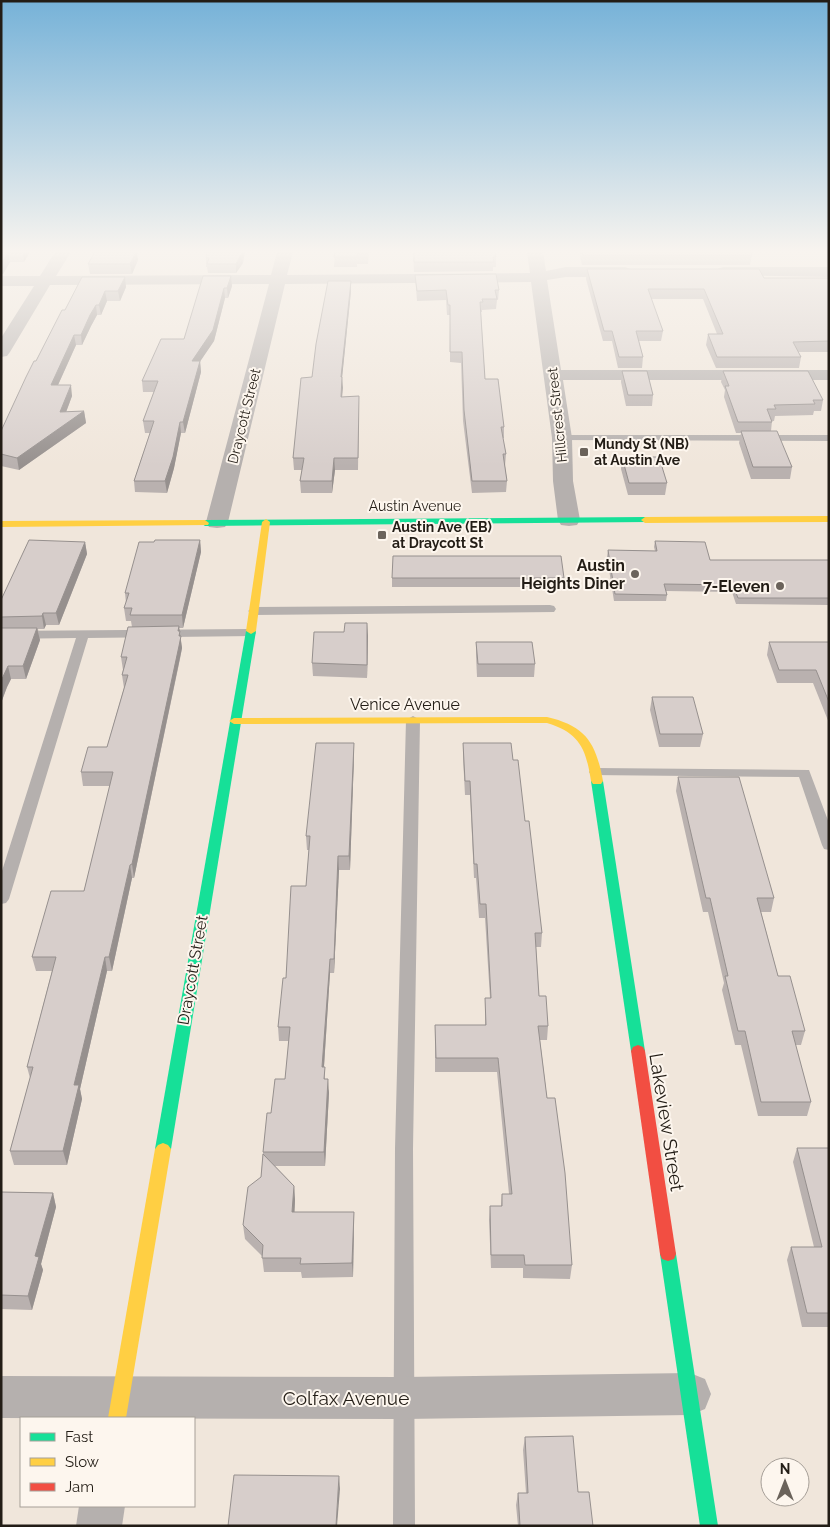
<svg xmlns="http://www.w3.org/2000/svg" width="830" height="1527" viewBox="0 0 830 1527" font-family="Raleway,sans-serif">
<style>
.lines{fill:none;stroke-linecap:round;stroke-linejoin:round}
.lane{fill:#b5b0ae;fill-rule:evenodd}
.street{fill:#b5b0ae;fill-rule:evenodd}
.fast{fill:#16e098;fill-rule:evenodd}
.slow{fill:#ffcf43;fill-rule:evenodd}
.jam{fill:#f24e42;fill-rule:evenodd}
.wall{fill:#b9b1af}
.shaded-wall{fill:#96908e}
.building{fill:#d7cecb;stroke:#96908e}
.poi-dot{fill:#6b635b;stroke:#fdf6ee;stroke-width:2}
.labels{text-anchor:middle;stroke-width:4;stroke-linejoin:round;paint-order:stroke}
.far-street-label{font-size:14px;fill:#231d16;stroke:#fdf6ee}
.far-poi-label{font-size:14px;font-weight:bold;fill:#231d16;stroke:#fdf6ee;text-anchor:start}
.poi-label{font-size:16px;font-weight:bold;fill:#231d16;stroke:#fdf6ee;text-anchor:end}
.street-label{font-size:16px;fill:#231d16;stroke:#fdf6ee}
.near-street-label{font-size:19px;fill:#231d16;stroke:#fdf6ee}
</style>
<rect width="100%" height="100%" fill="#f0e6db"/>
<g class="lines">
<g class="lane">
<polygon points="562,435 829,435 829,441 559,440 559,436"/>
<polygon points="550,605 554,606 556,609 554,612 254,615 248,611 254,607"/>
<polygon points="250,629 254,630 256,633 254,636 88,638 9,899 6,903 1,904 1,874 76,638 1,639 1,631"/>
<polygon points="413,716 420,720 413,1149 415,1526 393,1526 395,1149 406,720"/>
<polygon points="596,768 809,770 829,823 829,850 824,849 822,845 799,777 591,775 589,772 591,769"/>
</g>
<g class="street">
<polygon points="55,252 71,252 56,276 271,275 277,252 293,252 287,275 530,273 527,252 543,252 546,271 566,267 625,267 631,269 633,272 631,275 625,277 566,277 547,280 561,370 829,370 829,380 563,380 572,438 573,481 580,520 577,525 569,526 561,525 558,520 553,481 552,438 531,282 285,284 228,522 225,527 217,528 209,527 206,522 269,284 50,285 10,352 7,356 1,357 1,338 34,286 1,286 1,276 40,276"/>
<polygon points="723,267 829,267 829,277 717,275 715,272 717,269"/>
<polygon points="690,1373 705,1379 711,1394 705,1409 690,1415 404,1419 1,1418 1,1376 404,1377"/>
<polygon points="79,1506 125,1506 122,1526 76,1526"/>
</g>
<g class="fast">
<polygon points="645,517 649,520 648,522 205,526 201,523 205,520"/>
<polygon points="251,628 256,631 171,1149 168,1153 163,1155 158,1153 155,1149 246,631"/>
<polygon points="597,777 603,781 645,1051 643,1055 638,1057 633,1055 631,1051 591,781"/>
<polygon points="668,1247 674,1249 676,1254 718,1526 700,1526 660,1254 662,1249"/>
</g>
<g class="slow">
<polygon points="829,516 829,522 645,523 641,520 645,517"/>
<polygon points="266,519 270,522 256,631 251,634 246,631 262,522"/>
<polygon points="205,520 209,523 208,525 1,527 1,521"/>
<path d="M547 717C586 726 596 743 603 781L601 784H593L591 781C586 749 580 733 547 723L234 724 229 721 234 718Z"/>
<polygon points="163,1143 168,1145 171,1149 126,1418 108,1418 155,1149 158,1145"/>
</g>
<polygon class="jam" points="638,1045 643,1047 645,1051 676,1254 674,1259 668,1261 662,1259 660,1254 631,1051 633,1047"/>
</g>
<g class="wall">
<polygon points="1,252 30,252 24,262 10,262 3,274 1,274"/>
<polygon points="137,252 138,260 132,274 90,274 88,264"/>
<polygon points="207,252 243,263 236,273 208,273 207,267 206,267 206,258"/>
<polygon points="335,252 369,252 368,264 357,264 357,267 334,267"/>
<polygon points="413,252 495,252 496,257 496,267 493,267 493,271 414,272"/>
<polygon points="579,252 750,252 752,255 750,265 582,265"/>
<polygon points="587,269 764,278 829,278 829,352 798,352 801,357 799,368 716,368 706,345 708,334 717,334 703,299 651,299 663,331 661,341 639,341 643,357 642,368 618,368 612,341 603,341 586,279"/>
<polygon points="415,275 499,290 498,300 497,300 496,309 482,310 482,312 481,312 485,379 504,427 504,438 503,438 506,454 505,466 507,481 506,492 472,493 463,421 461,363 450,362 450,315 447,315 446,300 417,301"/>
<polygon points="231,276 232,286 228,298 225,298 214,341 200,361 201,372 185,433 181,433 174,468 167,493 135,492 134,481 150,433 145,433 143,421 154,392 143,392 142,381 184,339"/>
<polygon points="125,277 126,287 120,301 107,301 101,315 97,315 91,326 82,345 76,345 58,385 72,396 66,412 84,411 86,423 19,470 1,466 1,431 36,361 65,310"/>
<polygon points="351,281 351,291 342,377 342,397 359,396 358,470 335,470 332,493 301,493 300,481 302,470 294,470 293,458 312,377"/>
<polygon points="622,371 653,395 652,406 626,406 621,382"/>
<polygon points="723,371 823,400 821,411 814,411 813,415 775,416 774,421 772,421 771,431 792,467 790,479 751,479 739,443 741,433 736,433 724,397 725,390 721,382"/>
<polygon points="622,457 667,483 665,495 628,495 621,469"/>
<polygon points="200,540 201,552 183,628 179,628 182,648 180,659 134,878 132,878 112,971 107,971 80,1089 82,1099 67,1165 14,1165 10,1151 30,1078 27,1067 52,971 36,971 32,957 84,891 110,786 83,786 81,772 107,747 124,688 122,675 123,670 121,657 132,627 131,621 126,621 124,608 126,603 125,593 154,542"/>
<polygon points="655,541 710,560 829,560 829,605 736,604 732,592 666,591 667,595 666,601 614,601 607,557 608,550 655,551 654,547"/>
<polygon points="85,542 87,554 59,625 46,625 44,629 38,629 40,640 26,679 11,679 7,687 1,703 1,600"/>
<polygon points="392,578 564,578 563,587 392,587"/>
<polygon points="368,636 367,678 313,676 312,663"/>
<polygon points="476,642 535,664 534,677 477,677 476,655"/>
<polygon points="769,642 829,642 829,723 813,683 777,683 767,655"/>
<polygon points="652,697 703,734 700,747 659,747 650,710"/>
<polygon points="463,743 513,760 525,821 542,933 541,947 536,947 539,996 548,1026 547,1040 540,1040 547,1098 572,1265 570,1279 523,1278 523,1268 491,1268 489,1220 490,1206 501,1206 502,1194 509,1194 497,1072 435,1072 435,1025 485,1025 485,998 490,998 485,918 479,918 476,878 474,878 470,795 465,795 463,757"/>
<polygon points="354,756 350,870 339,870 334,973 330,973 324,1067 325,1079 329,1093 325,1166 275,1166 294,1186 295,1200 294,1212 354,1212 354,1225 353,1277 302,1278 301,1272 264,1272 262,1256 245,1239 243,1225 261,1177 263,1152 271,1113 285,1079 289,1041 279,1041 278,1027 286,978 306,886 309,850 307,850 306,836"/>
<polygon points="678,777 774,898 771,912 761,912 778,976 805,1031 801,1045 795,1045 811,1102 807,1116 758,1116 741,1045 735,1045 722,990 724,983 708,912 703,912 676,791"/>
<polygon points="797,1148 829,1148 829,1327 802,1327 787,1260 791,1247 814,1247 793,1162"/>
<polygon points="1,1192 53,1193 56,1207 41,1264 43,1270 32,1310 1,1309"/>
<polygon points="525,1437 578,1492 593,1526 518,1526 516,1505 518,1493 526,1493 523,1450"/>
</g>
<g class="shaded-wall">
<polygon points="8,252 10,262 3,274 1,274 1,264"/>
<polygon points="23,252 30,252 24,262"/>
<polygon points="132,252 137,252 138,260 132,274 130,264"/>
<polygon points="242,252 245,252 243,263 236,273 236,264"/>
<polygon points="231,276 232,286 228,298 227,288"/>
<polygon points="125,277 126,287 120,301 118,291"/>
<polygon points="351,281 351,291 341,388 341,377"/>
<polygon points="224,288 225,298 214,341 193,372 192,361"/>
<polygon points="105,291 107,301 101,315 99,305"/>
<polygon points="96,305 97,315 91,326 82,345 81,335 90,315"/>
<polygon points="74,335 76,345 53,396 51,385"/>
<polygon points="200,361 201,372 185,433 183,422"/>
<polygon points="342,377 343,388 341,408 341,397"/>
<polygon points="71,385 72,396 62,423 60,412"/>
<polygon points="84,411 86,423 19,470 17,458"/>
<polygon points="180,422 181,433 174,468 167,493 165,481"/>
<polygon points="334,458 335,470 332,493 332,481"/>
<polygon points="200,540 201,552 183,628 182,615"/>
<polygon points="85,542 87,554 59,625 56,613"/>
<polygon points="43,613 46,625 44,629 42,616"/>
<polygon points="367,623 368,636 367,678"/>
<polygon points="179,626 182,648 134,878 132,864"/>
<polygon points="37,628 40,640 26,679 23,666"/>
<polygon points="8,666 11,679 7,687 1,703 1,681"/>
<polygon points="354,743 354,756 350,870 349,856"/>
<polygon points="338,856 339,870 334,973 334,959"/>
<polygon points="130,865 132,878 112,971 109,957"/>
<polygon points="105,957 107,971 80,1089 82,1099 67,1165 63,1151 74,1085"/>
<polygon points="330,959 330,973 323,1081 322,1067"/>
<polygon points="328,1079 329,1093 325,1166 324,1152"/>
<polygon points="294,1186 295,1200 294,1226 292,1212"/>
<polygon points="53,1193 56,1207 41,1264 43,1270 32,1310 28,1296 35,1256"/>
<polygon points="354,1212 354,1225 353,1277 352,1263"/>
<polygon points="339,1476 340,1489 337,1526 336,1526"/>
</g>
<g class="building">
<polygon points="1,252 23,252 8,252 1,264"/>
<polygon points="95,252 136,252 130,264 88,264"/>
<polygon points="207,252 242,252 236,264 207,264 209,258 206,258"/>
<polygon points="335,252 368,252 368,254 357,254 357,257 334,257"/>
<polygon points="414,252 495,252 496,257 493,257 494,262 414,262"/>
<polygon points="582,252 750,252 752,255 583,255"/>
<polygon points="587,269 759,269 764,278 829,278 829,341 793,342 801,357 717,357 708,334 723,334 704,289 648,289 663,331 636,331 643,357 619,357 612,331 604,331"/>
<polygon points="496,274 499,290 495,290 497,299 482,299 483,302 480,302 485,379 498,379 504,427 501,427 506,454 503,454 507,481 472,481 464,410 462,352 450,352 450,305 448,305 446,290 417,291 415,275"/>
<polygon points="203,276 231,276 227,288 224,288 213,330 192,361 200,361 183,422 180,422 173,457 165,481 134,481 154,421 143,421 158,381 142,381 161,339 184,339"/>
<polygon points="82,277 125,277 118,291 105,291 99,305 96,305 90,315 81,335 74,335 51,385 71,385 60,412 84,411 17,458 1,454 1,431 26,377 34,361 36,361 62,310 65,310"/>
<polygon points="328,281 351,281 341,377 342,377 341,397 359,396 358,458 334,458 332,481 300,481 304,458 293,458 301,378 312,377 316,344"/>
<polygon points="622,371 647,371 653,395 628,395"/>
<polygon points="723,371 808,371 823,400 813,400 815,404 774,405 776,409 767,409 772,422 738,422 725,386 729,386"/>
<polygon points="741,431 777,431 792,467 753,467"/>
<polygon points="622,457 659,457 667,483 629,483"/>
<polygon points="29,540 85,542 56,613 43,613 42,616 1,617 1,600"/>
<polygon points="155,540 200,540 182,615 130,615 132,608 124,608 129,593 125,593 139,542 154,542"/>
<polygon points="655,541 705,542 710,560 829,560 829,598 738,598 733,585 664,584 667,595 615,594 608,550 657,551"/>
<polygon points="393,556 561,556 564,578 392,578"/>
<polygon points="345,623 367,623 367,665 312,663 314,632 344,632"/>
<polygon points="179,626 178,631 180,631 179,636 181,636 179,646 132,864 130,865 109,957 105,957 74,1085 79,1085 63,1151 10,1151 33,1067 27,1067 56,957 32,957 51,891 84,891 113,772 81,772 88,747 107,747 128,675 122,675 127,657 121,657 128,627"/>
<polygon points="1,628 37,628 23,666 8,666 1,681"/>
<polygon points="476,642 532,642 535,664 478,664"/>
<polygon points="769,642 829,642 829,702 816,670 779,670"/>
<polygon points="652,697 693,697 703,734 660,734"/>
<polygon points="316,743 354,743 349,856 338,856 334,959 330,959 322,1067 325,1067 324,1079 328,1079 324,1152 263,1152 267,1113 271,1113 275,1079 285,1079 290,1027 278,1027 283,978 286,978 291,886 306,886 310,836 306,836"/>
<polygon points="463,743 511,743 513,760 518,760 525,821 529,821 542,933 535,933 539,996 546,996 548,1026 538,1026 547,1098 555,1098 565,1173 572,1265 525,1265 524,1255 491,1255 490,1206 502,1206 502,1194 512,1194 498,1058 436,1058 435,1025 486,1025 485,998 491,998 486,904 480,904 477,864 474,864 470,781 465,781"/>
<polygon points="678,777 739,777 774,898 757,898 778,976 790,976 805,1031 792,1031 811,1102 761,1102 745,1031 738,1031 725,976 728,976 710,898 706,898"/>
<polygon points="797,1148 829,1148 829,1313 807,1313 791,1247 822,1247"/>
<polygon points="263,1154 294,1186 292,1212 354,1212 352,1263 300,1264 301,1258 262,1258 263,1245 243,1225 248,1187 261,1177"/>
<polygon points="1,1192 53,1193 35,1256 39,1257 28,1296 1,1295"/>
<polygon points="573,1436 578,1492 589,1492 593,1526 520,1526 518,1493 528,1493 525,1437"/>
<polygon points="234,1475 339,1476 336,1526 228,1526"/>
</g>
<linearGradient id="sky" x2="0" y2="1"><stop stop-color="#76b2d8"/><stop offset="0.54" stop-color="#f8f4ef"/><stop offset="1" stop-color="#f8f4ef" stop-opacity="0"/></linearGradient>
<rect width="830" height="466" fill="url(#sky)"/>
<g class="poi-dot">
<rect x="579" y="447" width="10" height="10" rx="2.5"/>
<rect x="377" y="530" width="10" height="10" rx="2.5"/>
<circle cx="635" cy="574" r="5"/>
<circle cx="780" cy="586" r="5"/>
</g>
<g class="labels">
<g class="far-street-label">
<text transform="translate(557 415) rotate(-96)" y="5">Hillcrest Street</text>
<text transform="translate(244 416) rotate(-76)" y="5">Draycott Street</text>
<text x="415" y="511">Austin Avenue</text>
</g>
<g class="far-poi-label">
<text x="594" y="449">Mundy St (NB)<tspan x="594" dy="16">at Austin Ave</tspan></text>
<text x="392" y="532">Austin Ave (EB)<tspan x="392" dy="16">at Draycott St</tspan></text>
</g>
<g class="poi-label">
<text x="625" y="571">Austin<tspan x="625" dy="18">Heights Diner</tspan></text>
<text x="770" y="592">7-Eleven</text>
</g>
<g class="street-label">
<text x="405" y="710">Venice Avenue</text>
<text transform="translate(192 970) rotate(-80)" y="6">Draycott Street</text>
</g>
<g class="near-street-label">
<text transform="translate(667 1122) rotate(81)" y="7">Lakeview Street</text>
<text x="346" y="1405">Colfax Avenue</text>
</g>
</g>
<rect width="830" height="1527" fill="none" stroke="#231d16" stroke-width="5"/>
<rect x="20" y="1417" width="175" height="90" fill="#fdf6ee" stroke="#a69f98"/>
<rect x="30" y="1433" width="25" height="8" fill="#16e098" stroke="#a69f98"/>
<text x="65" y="1442" font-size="15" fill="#231d16">Fast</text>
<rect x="30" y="1458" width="25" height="8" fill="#ffcf43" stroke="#a69f98"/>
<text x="65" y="1467" font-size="15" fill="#231d16">Slow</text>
<rect x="30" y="1483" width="25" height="8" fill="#f24e42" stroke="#a69f98"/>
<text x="65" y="1492" font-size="15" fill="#231d16">Jam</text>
<g transform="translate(785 1482)"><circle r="24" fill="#fdf6ee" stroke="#a69f98"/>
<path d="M0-4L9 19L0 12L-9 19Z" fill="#6b635b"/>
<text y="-8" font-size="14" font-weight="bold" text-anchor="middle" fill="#231d16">N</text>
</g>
</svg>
